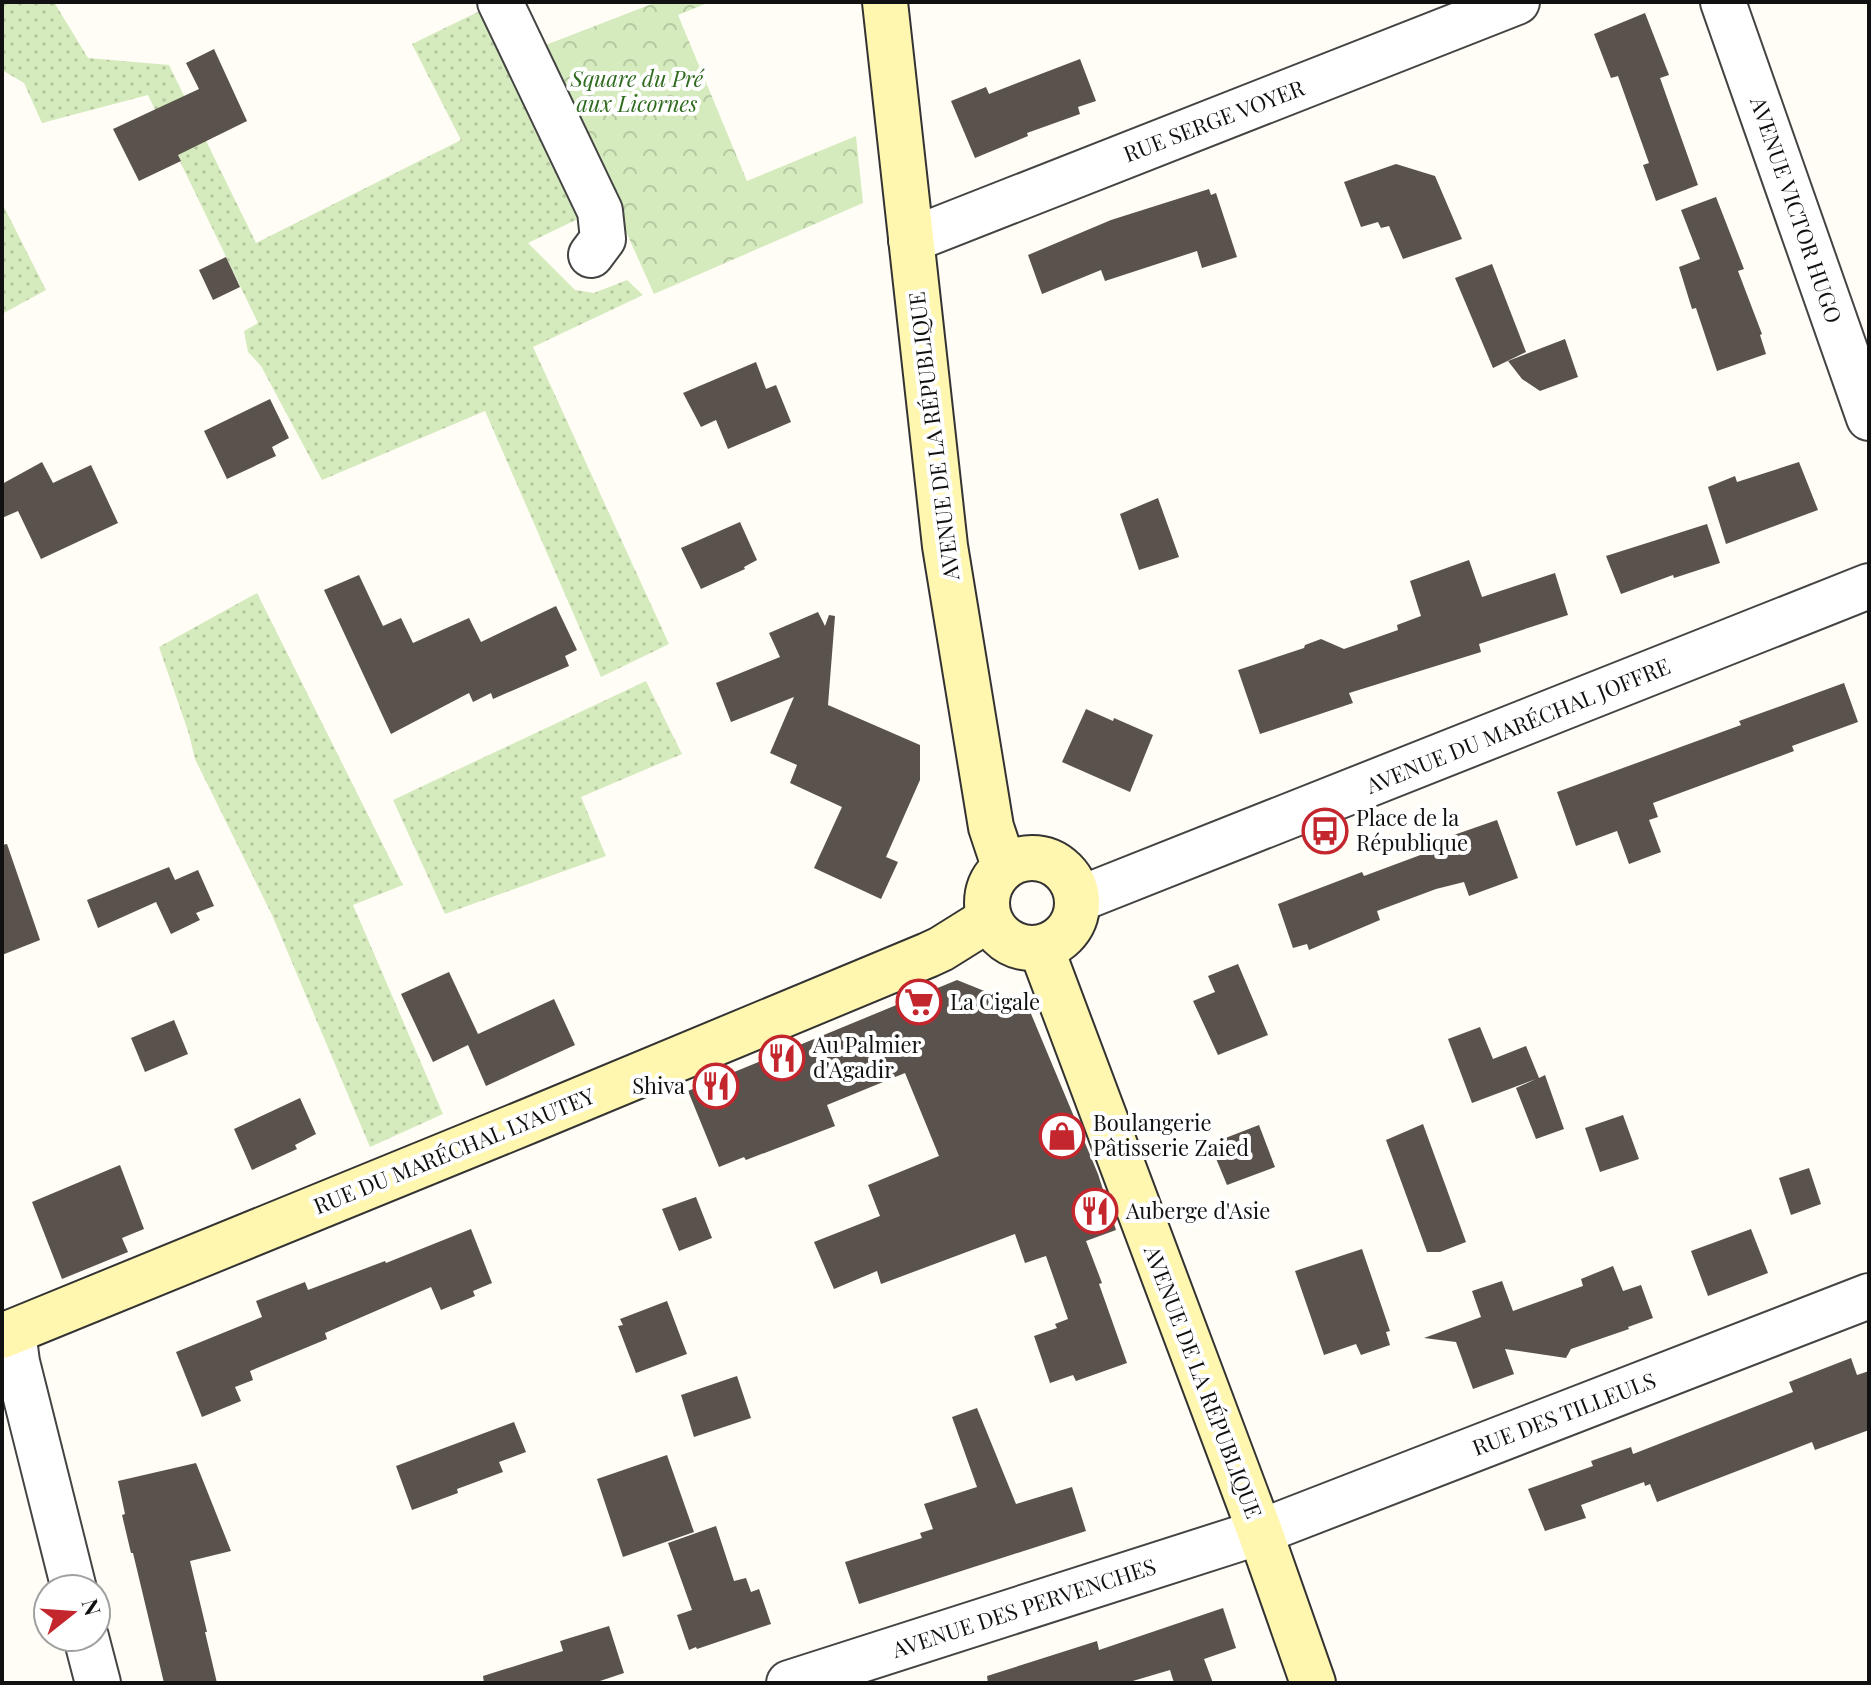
<svg xmlns="http://www.w3.org/2000/svg" width="1871" height="1685" viewBox="0 0 1871 1685" font-family="'Playfair Display',serif">
<style>
.grass{fill:url(#grass-dots)}
.park{fill:url(#park-crowns)}
.building{fill:#5a524d}
.lines{fill:none;stroke-linecap:round;stroke-linejoin:round}
.street-casing{stroke:#444;stroke-width:48}
.secondary-casing{stroke:#333;stroke-width:48}
.street{stroke:#fff;stroke-width:44}
.secondary{stroke:#fff6b0;stroke-width:44}
.labels{text-anchor:middle;stroke-width:8;stroke-linejoin:round;paint-order:stroke}
.park-label{font-size:22px;font-style:italic;fill:#2f6b1f;stroke:#fff}
.street-label{font-size:22px;fill:#111;stroke:#fff}
.poi-label{font-size:22px;fill:#111;stroke:#fff;text-anchor:start}
</style>
<defs>
<pattern id="grass-dots" width="8" height="8" patternUnits="userSpaceOnUse" patternTransform="scale(2)"><rect width="8" height="8" fill="#d5ebbd"/><path d="M2 2h.1M6 6h.1" fill="none" stroke="#b6c8a1" stroke-width="1.8" stroke-linecap="round"/></pattern>
<pattern id="park-crowns" width="20" height="18" patternUnits="userSpaceOnUse" patternTransform="scale(2)"><rect width="20" height="18" fill="#d5ebbd"/><path d="M2 6a3 3 0 1 1 6 0M12 15a3 3 0 1 1 6 0" fill="none" stroke="#b6c8a1"/></pattern>
</defs>
<rect width="100%" height="100%" fill="#fffdf5"/>
<g class="grass">
<polygon points="2,2 54,2 88,58 169,65 256,243 461,140 412,44 486,8 582,217 528,243 575,290 594,293 627,280 643,295 533,347 669,644 601,677 485,411 322,480 261,366 248,352 244,331 258,323 148,95 42,123 24,83 2,70"/>
<polygon points="2,203 46,290 2,314"/>
<polygon points="257,593 403,885 353,905 443,1114 370,1147 272,915 195,759 189,734 159,647"/>
<polygon points="646,681 682,754 581,797 606,856 445,914 393,800"/>
</g>
<polygon class="park" points="657,2 710,2 678,15 747,181 856,136 863,203 654,294 543,46"/>
<g class="building">
<polygon points="1645,13 1669,75 1660,78 1698,185 1656,201 1643,165 1649,163 1618,76 1611,78 1594,34"/>
<polygon points="214,49 247,121 178,155 181,161 139,181 113,129 199,89 186,63"/>
<polygon points="1080,59 1096,101 1078,107 1080,114 1027,133 1028,136 975,158 951,101 986,87 989,94"/>
<polygon points="1396,164 1435,176 1462,239 1403,259 1389,226 1381,228 1378,222 1361,227 1344,182"/>
<polygon points="1209,189 1211,195 1216,193 1237,257 1202,268 1197,251 1105,281 1101,270 1042,294 1028,255 1111,220"/>
<polygon points="1716,197 1744,269 1738,271 1762,334 1760,335 1766,354 1717,371 1696,308 1692,309 1679,267 1700,259 1681,210"/>
<polygon points="226,257 240,287 213,300 199,270"/>
<polygon points="1492,264 1526,352 1493,368 1455,278"/>
<polygon points="1565,339 1578,377 1540,391 1522,379 1508,361"/>
<polygon points="756,362 766,389 776,385 791,422 728,449 716,420 701,427 683,393"/>
<polygon points="270,399 289,438 272,447 276,456 227,479 204,431"/>
<polygon points="42,462 53,483 91,465 118,523 41,559 18,511 2,518 2,484"/>
<polygon points="1799,462 1818,510 1726,544 1708,487 1735,476 1737,482"/>
<polygon points="1158,498 1179,557 1139,570 1120,514"/>
<polygon points="740,522 757,560 744,567 745,569 701,589 681,548"/>
<polygon points="1707,524 1720,563 1674,578 1673,575 1621,594 1606,556"/>
<polygon points="1469,560 1482,597 1555,573 1568,615 1479,644 1481,652 1349,693 1353,703 1260,734 1238,670 1304,648 1305,645 1321,639 1344,649 1398,630 1397,625 1421,616 1410,581"/>
<polygon points="359,575 383,626 401,618 413,643 469,618 481,642 556,606 577,650 565,656 569,666 493,699 491,693 473,702 469,693 391,734 324,590"/>
<polygon points="818,612 825,626 829,615 835,616 828,705 920,745 920,780 886,857 898,862 881,899 814,868 842,807 790,783 797,765 770,753 794,697 731,722 716,683 780,657 769,633"/>
<polygon points="1844,683 1858,722 1792,746 1794,751 1653,803 1658,817 1649,820 1661,852 1629,864 1617,831 1576,846 1557,792 1741,725 1739,721"/>
<polygon points="1086,709 1113,721 1114,718 1153,735 1130,792 1062,762"/>
<polygon points="1497,820 1518,878 1469,896 1464,882 1436,889 1377,911 1380,920 1309,950 1307,944 1293,948 1278,904 1362,872 1364,876 1450,844 1448,837"/>
<polygon points="7,844 40,940 2,955 2,845"/>
<polygon points="169,867 175,880 198,870 214,906 196,913 200,920 171,934 156,902 98,928 87,900"/>
<polygon points="1238,964 1268,1035 1218,1055 1193,1001 1215,992 1208,976"/>
<polygon points="449,972 478,1034 554,999 575,1045 486,1086 468,1045 433,1062 401,994"/>
<polygon points="957,980 1029,1009 1098,1174 1116,1230 1086,1241 1102,1283 1099,1284 1127,1363 1076,1381 1073,1375 1050,1383 1034,1336 1057,1328 1055,1324 1068,1319 1046,1256 1025,1263 1015,1234 881,1284 877,1271 834,1289 814,1242 880,1216 868,1185 939,1156 905,1073 827,1105 835,1126 746,1160 744,1157 719,1167 688,1091"/>
<polygon points="174,1020 188,1054 145,1072 131,1038"/>
<polygon points="1480,1027 1493,1059 1526,1046 1539,1078 1545,1075 1564,1129 1536,1139 1516,1088 1536,1079 1472,1103 1448,1039"/>
<polygon points="300,1098 316,1134 295,1145 297,1149 252,1170 234,1129"/>
<polygon points="1623,1115 1639,1159 1600,1172 1585,1128"/>
<polygon points="1423,1124 1466,1242 1440,1252 1427,1252 1386,1140"/>
<polygon points="1259,1125 1275,1167 1227,1185 1210,1144"/>
<polygon points="120,1165 144,1229 122,1238 128,1252 62,1279 32,1202"/>
<polygon points="1809,1168 1821,1204 1791,1215 1779,1178"/>
<polygon points="696,1197 712,1238 679,1251 662,1209"/>
<polygon points="471,1229 492,1283 473,1291 475,1296 441,1310 431,1287 325,1333 327,1339 250,1371 253,1380 235,1387 241,1401 202,1417 176,1352 262,1317 256,1301 305,1282 308,1290 385,1261 386,1263"/>
<polygon points="1751,1229 1768,1273 1708,1296 1691,1251"/>
<polygon points="1362,1249 1390,1331 1386,1332 1390,1345 1361,1355 1356,1344 1324,1355 1295,1271"/>
<polygon points="1613,1266 1623,1291 1641,1285 1653,1318 1628,1327 1629,1329 1571,1349 1566,1358 1505,1349 1514,1374 1473,1389 1456,1342 1424,1338 1481,1317 1472,1291 1502,1281 1513,1311 1583,1286 1581,1279"/>
<polygon points="667,1301 687,1354 636,1373 618,1326 623,1325 620,1319"/>
<polygon points="1851,1358 1857,1375 1869,1371 1869,1430 1815,1450 1812,1442 1657,1502 1650,1484 1645,1486 1644,1482 1581,1505 1586,1518 1545,1531 1528,1489 1593,1466 1591,1461 1631,1447 1633,1454 1793,1392 1789,1382"/>
<polygon points="737,1376 751,1418 694,1437 681,1395"/>
<polygon points="977,1408 1016,1504 1072,1487 1086,1531 859,1604 845,1562 922,1538 920,1533 933,1529 924,1504 977,1487 952,1417"/>
<polygon points="514,1422 526,1452 499,1462 503,1472 457,1489 458,1493 412,1510 396,1466"/>
<polygon points="667,1455 694,1532 623,1557 597,1479"/>
<polygon points="196,1463 231,1551 190,1561 207,1632 205,1632 217,1683 164,1683 133,1553 131,1553 122,1515 125,1514 118,1481"/>
<polygon points="716,1526 734,1581 746,1578 751,1592 759,1589 771,1624 697,1649 696,1647 689,1650 677,1615 692,1610 668,1543"/>
<polygon points="1223,1608 1236,1648 1204,1659 1213,1683 1174,1683 1170,1670 1126,1683 988,1683 987,1676 1097,1641 1099,1650"/>
<polygon points="609,1626 624,1673 594,1683 484,1683 483,1676 563,1651 560,1641"/>
</g>
<g class="lines">
<g class="street-casing">
<g id="street">
<polyline points="500,2 600,211 603,239 591,255"/>
<polyline points="1723,2 1869,418"/>
<polyline points="911,240 1517,2"/>
<polyline points="1077,900 1869,586"/>
<polyline points="13,1332 17,1362 74,1589"/>
<polyline points="86,1637 98,1683"/>
<polyline points="789,1683 1260,1532 1869,1296"/>
</g>
</g>
<g class="secondary-casing">
<g id="secondary">
<polyline points="885,2 945,546 991,827 1004,866"/>
<circle cx="1032" cy="903" r="45"/>
<polyline points="1041,948 1260,1532 1313,1683"/>
<polyline points="2,1336 531,1120 928,955 941,949 989,919"/>
</g>
</g>
<use href="#street" class="street"/>
<use href="#secondary" class="secondary"/>
</g>
<defs>
<g id="bus-ring" transform="scale(2.3)"><circle r="9.5" fill="#fff" stroke="#c4262e" stroke-width="1.5"/><path d="M-5-6H5V4H4V6H2V4H-2V6H-4V4H-5ZM-3.5-4V0h7V-4ZM-3.5 1.2v1.5H-2V1.2ZM2 1.2v1.5H3.5V1.2Z" fill="#c4262e"/></g>
<g id="supermarket-ring" transform="scale(2.3)"><circle r="9.5" fill="#fff" stroke="#c4262e" stroke-width="1.5"/><path d="M-6-5.5h2.5l.6 2H6L4.5 2H-2.5L-4.4-4H-6ZM-1.5 3.2a1.3 1.3 0 1 0 .1 0ZM3 3.2a1.3 1.3 0 1 0 .1 0Z" fill="#c4262e"/></g>
<g id="restaurant-ring" transform="scale(2.3)"><circle r="9.5" fill="#fff" stroke="#c4262e" stroke-width="1.5"/><path d="M-5-6h1v4h1v-4h1v4h1v-4h1v5L-1.5 .5V6h-2V.5L-5-1ZM5-6V6H3V1.5H1.5Q1.5-4 5-6Z" fill="#c4262e"/></g>
<g id="shop-ring" transform="scale(2.3)"><circle r="9.5" fill="#fff" stroke="#c4262e" stroke-width="1.5"/><path d="M-5-2.5h2.3a2.7 3.5 0 0 1 5.4 0H5L5.5 6h-11ZM-1.5-2.5h3a1.5 2.3 0 0 0-3 0Z" fill="#c4262e"/></g>
</defs>
<g fill-rule="evenodd">
<use href="#bus-ring" x="1325" y="831"/>
<use href="#supermarket-ring" x="919" y="1002"/>
<use href="#restaurant-ring" x="782" y="1058"/>
<use href="#restaurant-ring" x="716" y="1086"/>
<use href="#shop-ring" x="1062" y="1136"/>
<use href="#restaurant-ring" x="1095" y="1211"/>
</g>
<g class="labels">
<g class="park-label">
<text x="637" y="87">Square du Pré<tspan x="637" dy="25">aux Licornes</tspan></text>
</g>
<g class="street-label">
<text transform="translate(1214 121) rotate(-21)" y="8">RUE SERGE VOYER</text>
<text transform="translate(1796 210) rotate(71)" y="8">AVENUE VICTOR HUGO</text>
<text transform="translate(934 436) rotate(-97)" y="8">AVENUE DE LA RÉPUBLIQUE</text>
<text transform="translate(1518 726) rotate(-22)" y="8">AVENUE DU MARÉCHAL JOFFRE</text>
<text transform="translate(454 1151) rotate(-22)" y="8">RUE DU MARÉCHAL LYAUTEY</text>
<text transform="translate(1203 1382) rotate(69)" y="8">AVENUE DE LA RÉPUBLIQUE</text>
<text transform="translate(1564 1414) rotate(-21)" y="8">RUE DES TILLEULS</text>
<text transform="translate(1024 1608) rotate(-18)" y="8">AVENUE DES PERVENCHES</text>
</g>
<g class="poi-label">
<text x="1356" y="826">Place de la<tspan x="1356" dy="25">République</tspan></text>
<text x="950" y="1010">La Cigale</text>
<text x="813" y="1053">Au Palmier<tspan x="813" dy="25">d'Agadir</tspan></text>
<text x="685" y="1094" text-anchor="end">Shiva</text>
<text x="1093" y="1131">Boulangerie<tspan x="1093" dy="25">Pâtisserie Zaied</tspan></text>
<text x="1126" y="1219">Auberge d'Asie</text>
</g>
</g>
<rect width="1871" height="1685" fill="none" stroke="#111111" stroke-width="8"/>
<g transform="translate(72 1613) rotate(73)"><circle r="38" fill="#ffffff" stroke="#a0a0a0" stroke-width="2"/>
<path d="M0-6L14 30L0 20L-14 30Z" fill="#c4262e"/>
<text y="-12" font-size="22" font-weight="bold" text-anchor="middle" fill="#111111">N</text>
</g>
</svg>
